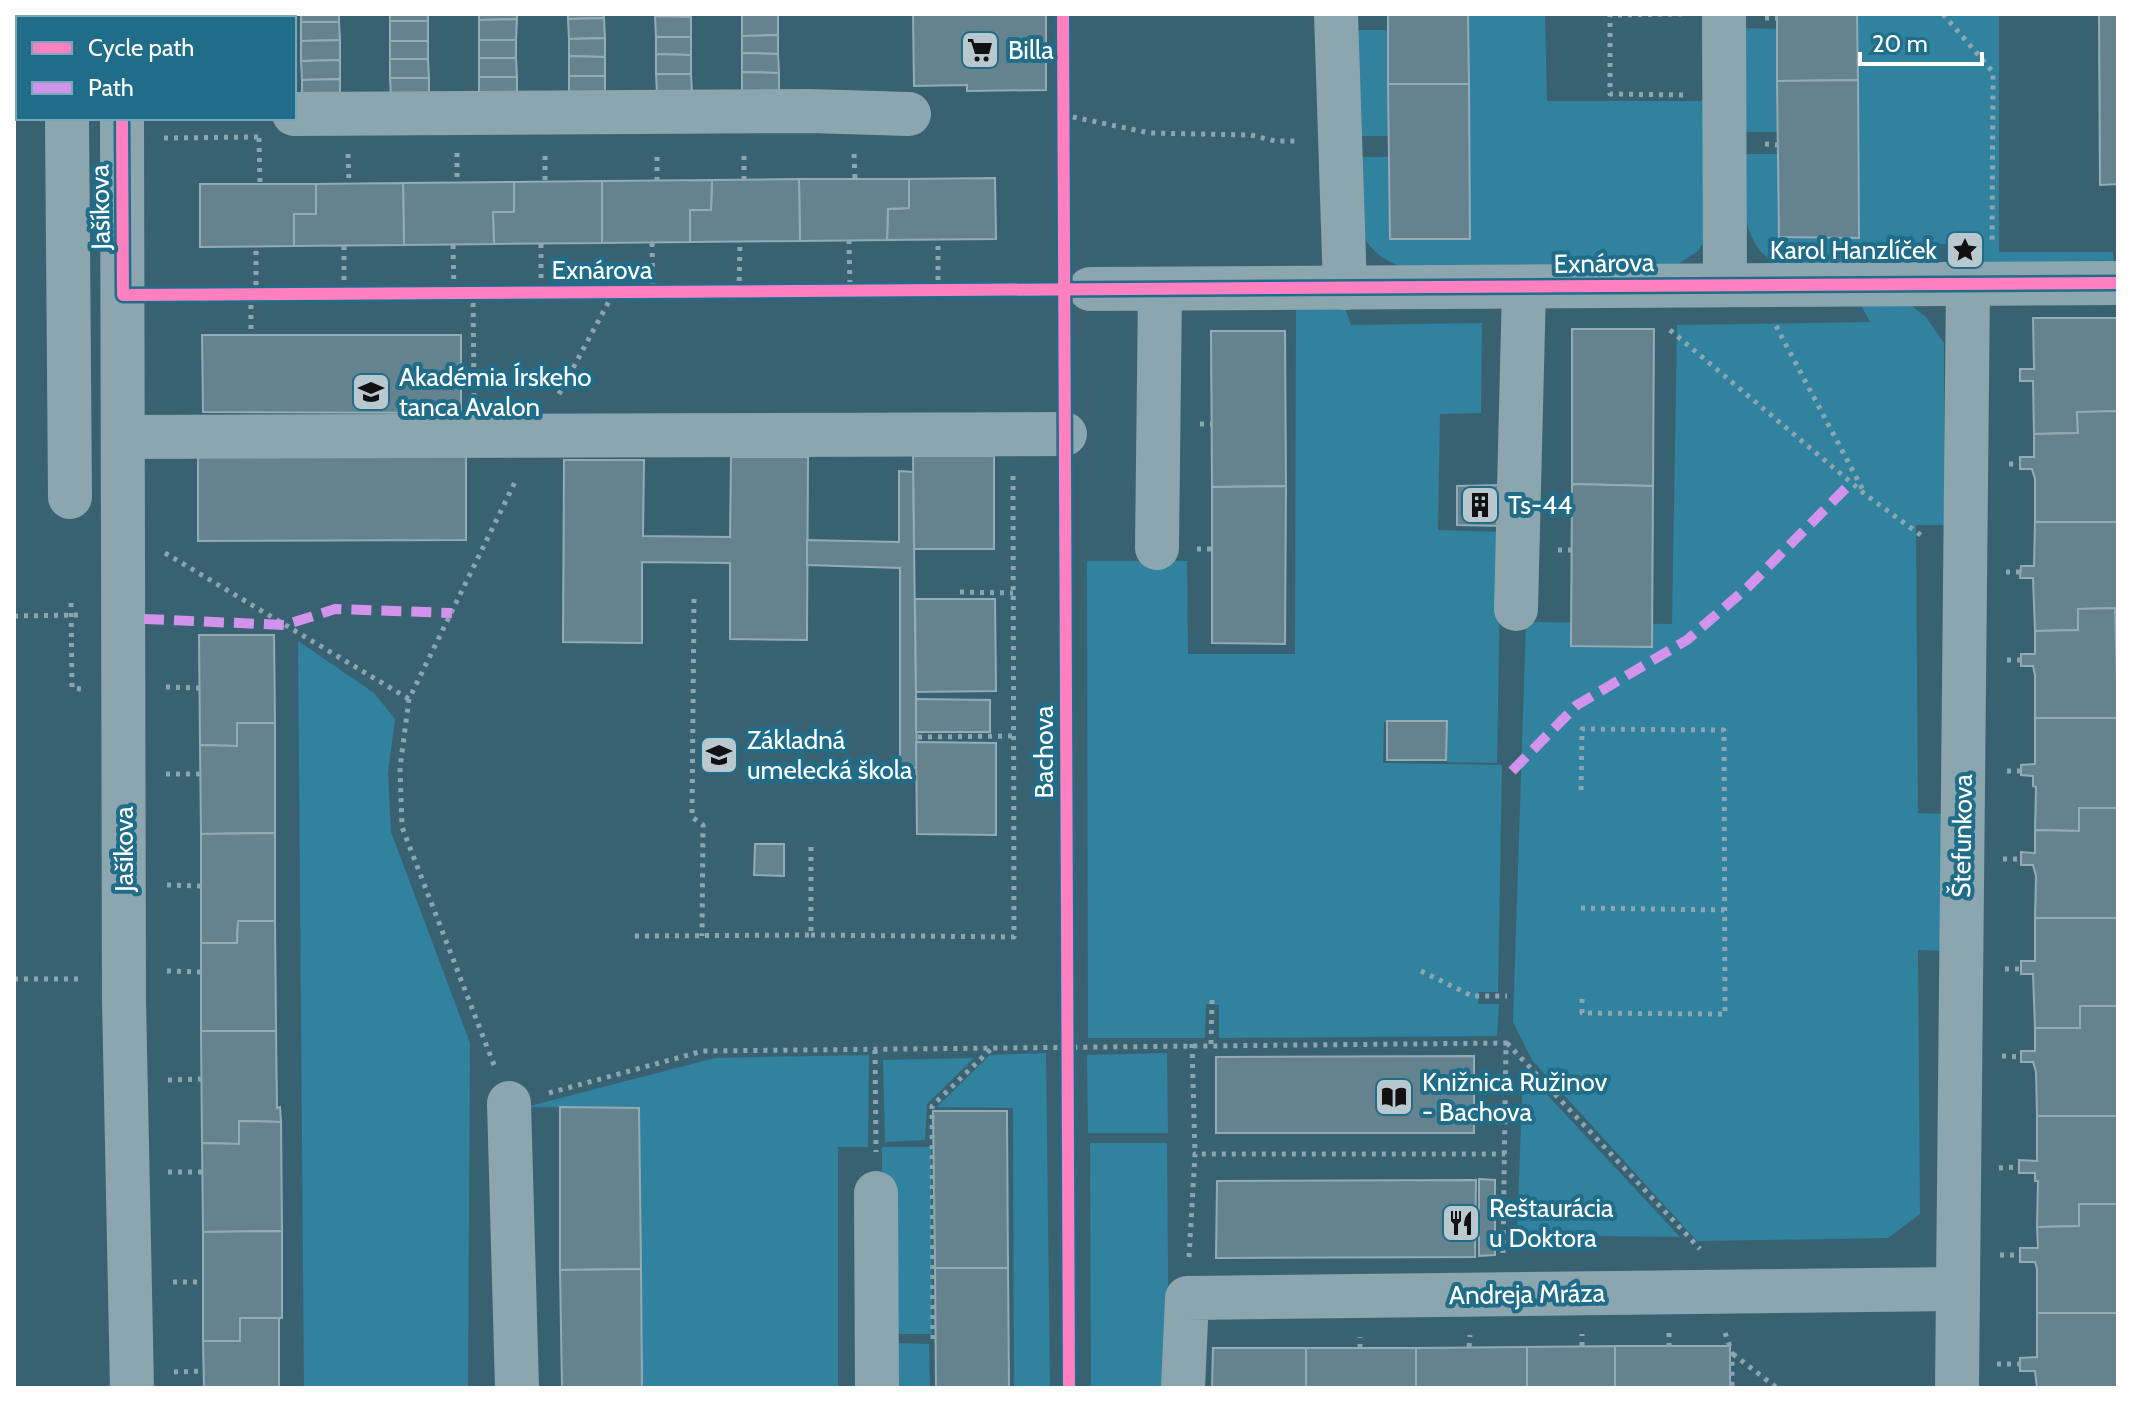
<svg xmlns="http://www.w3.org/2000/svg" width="2132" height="1402" viewBox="0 0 2132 1402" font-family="Cabin,sans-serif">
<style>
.green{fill:#31829e}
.building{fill:#64838f;stroke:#93abb5;stroke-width:2}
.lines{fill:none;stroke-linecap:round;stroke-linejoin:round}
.path{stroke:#8ca6af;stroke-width:5;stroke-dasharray:4 6;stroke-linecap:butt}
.minor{stroke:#8ca6af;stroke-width:44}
.quiet{stroke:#d193ec;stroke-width:10;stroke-dasharray:20 10;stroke-linecap:butt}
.cycleway-casing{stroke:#206d8a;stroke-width:17}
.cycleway{stroke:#ff80c0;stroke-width:12}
.labels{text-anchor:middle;stroke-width:8;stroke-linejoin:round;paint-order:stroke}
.poi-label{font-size:26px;fill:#fff;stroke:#206d8a;text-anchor:start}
.street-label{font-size:26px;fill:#fff;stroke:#206d8a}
</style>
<rect width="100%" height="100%" fill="#386272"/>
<g class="green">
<path d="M1469 14H1545L1547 101H1717L1712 229 1698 251 1678 264 1415 272C1348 251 1358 217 1351 157H1389L1390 238 1470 239Z"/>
<path d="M1858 14H1999V252H2113L2114 269 1960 270 1959 244H1886V270C1860 270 1809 274 1786 267 1739 254 1741 191 1741 154H1778L1779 237H1859Z"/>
<polygon points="1740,28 1777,29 1778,132 1741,132"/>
<polygon points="1350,30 1388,30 1389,136 1350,136"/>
<polygon points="1855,295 1911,305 1926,317 1944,343 1945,525 1916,525 1918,813 1947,814 1948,951 1918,950 1920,1214 1888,1238 1697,1241 1532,1060 1513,1022 1526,622 1672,624 1677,325 1870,322"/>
<polygon points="1296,299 1342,299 1351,325 1482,323 1481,413 1440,414 1438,530 1501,532 1497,763 1447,762 1447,721 1384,722 1383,763 1502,765 1498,992 1478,992 1478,1004 1499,1004 1497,1036 1219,1038 1219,1005 1206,1004 1205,1038 1088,1038 1087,561 1187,561 1188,654 1295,654"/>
<polygon points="298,641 374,693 395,719 388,773 391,832 470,1043 468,1388 304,1388"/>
<polygon points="1046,1053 1050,1388 1014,1388 1013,1108 937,1107 990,1055"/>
<polygon points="1167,1053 1168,1133 1088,1133 1087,1055"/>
<polygon points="869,1055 868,1147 838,1147 838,1388 642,1388 639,1108 526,1107 715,1058"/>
<polygon points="974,1058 927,1104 925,1140 885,1142 883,1060"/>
<polygon points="1523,1069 1680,1237 1517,1235"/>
<polygon points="1090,1143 1167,1143 1169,1388 1091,1388"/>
<polygon points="882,1147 931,1147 932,1334 896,1334 882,1192"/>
<polygon points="894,1343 929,1344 930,1388 895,1388"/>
</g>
<g class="building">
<rect x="301" y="14" width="38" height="8"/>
<rect x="390" y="14" width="38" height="7"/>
<polygon points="479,14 517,14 517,19 479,20"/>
<polygon points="568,14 604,14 604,18 568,19"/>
<polygon points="913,14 1046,14 1046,90 967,91 967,85 914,86"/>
<polygon points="1388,14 1468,14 1469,84 1388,84"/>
<polygon points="1777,14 1857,14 1858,80 1777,81"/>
<polygon points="2099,14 2118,14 2118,184 2100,185"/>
<polygon points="742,15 778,15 778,35 742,36"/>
<polygon points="655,16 691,17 691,37 656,37"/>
<polygon points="604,18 605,38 569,39 568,19"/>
<polygon points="517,19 516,40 479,40 479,20"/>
<rect x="390" y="21" width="38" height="20"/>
<polygon points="301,22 339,22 340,40 301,41"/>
<polygon points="778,35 778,54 742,53 742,36"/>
<polygon points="656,37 691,37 691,55 656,54"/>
<polygon points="605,38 605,57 569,56 569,39"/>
<polygon points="340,40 340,60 301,61 301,41"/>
<rect x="479" y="40" width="37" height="18"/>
<rect x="390" y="41" width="38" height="18"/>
<polygon points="742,53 778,54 779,73 742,72"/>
<polygon points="656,54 691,55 691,74 656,74"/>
<polygon points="569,56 605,57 605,76 569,76"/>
<polygon points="479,58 516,58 517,77 479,77"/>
<polygon points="390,59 428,59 429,78 390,78"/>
<polygon points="340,60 340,79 302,80 301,61"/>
<polygon points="742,72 779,73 779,93 742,93"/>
<polygon points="656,74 691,74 692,93 657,93"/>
<rect x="569" y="76" width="36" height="19"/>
<polygon points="479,77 517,77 517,96 479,97"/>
<polygon points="390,78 429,78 429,97 391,97"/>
<polygon points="340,79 340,98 302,98 302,80"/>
<polygon points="1858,80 1859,238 1779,237 1777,81"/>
<polygon points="1388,84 1469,84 1470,239 1390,239"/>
<polygon points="995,178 996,239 887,240 888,209 909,208 909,179"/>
<polygon points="799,179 909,179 909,208 888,209 887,240 800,241"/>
<polygon points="799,179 800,241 690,242 690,210 711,210 712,180"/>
<polygon points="712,180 711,210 690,210 690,242 602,243 602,181"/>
<polygon points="602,181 602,243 494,244 493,212 514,212 514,182"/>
<polygon points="514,182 514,212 493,212 494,244 404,245 403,183"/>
<polygon points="403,183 404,245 294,246 294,214 316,214 316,184"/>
<polygon points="200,184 316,184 316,214 294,214 294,246 200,247"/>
<polygon points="2033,318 2118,318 2118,412 2077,412 2078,433 2034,434 2033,381 2020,381 2020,369 2034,369"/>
<polygon points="1572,329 1654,329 1653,486 1572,484"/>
<polygon points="1211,331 1285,331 1286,486 1212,487"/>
<polygon points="202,335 461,335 461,413 203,412"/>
<polygon points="2115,411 2118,412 2118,522 2035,522 2035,479 2032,469 2020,469 2020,457 2034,457 2034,434 2078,433 2077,412"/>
<polygon points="466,454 466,540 198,541 198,455"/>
<polygon points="913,456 994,456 994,549 914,549"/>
<polygon points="731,457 808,457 807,640 730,639 730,563 642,562 642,643 563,642 564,460 644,460 643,536 730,537"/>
<polygon points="899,471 913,472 917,768 900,767 900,568 807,565 807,540 899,542"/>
<polygon points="1572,484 1653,486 1652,647 1571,646"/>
<polygon points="1504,485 1502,526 1457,525 1457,486"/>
<polygon points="1286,486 1285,644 1212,643 1212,487"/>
<polygon points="2035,522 2118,522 2118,608 2078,609 2078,630 2035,631 2033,578 2020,578 2021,566 2034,566"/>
<polygon points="915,599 995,599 996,691 916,692"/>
<polygon points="2115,608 2118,718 2035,718 2035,675 2033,666 2021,666 2021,654 2035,654 2035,631 2078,630 2078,609"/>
<polygon points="199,635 274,635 275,723 237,723 237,746 200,745"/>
<polygon points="916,699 990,700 990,732 916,732"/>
<polygon points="2035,718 2118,718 2118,808 2079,808 2079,831 2035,830 2036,787 2033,786 2033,776 2021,775 2021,765 2035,764"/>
<polygon points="1387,721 1447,721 1446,760 1387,760"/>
<polygon points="237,723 275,723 275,833 201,834 200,745 237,746"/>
<polygon points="916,742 996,743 996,835 917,834"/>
<polygon points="2079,808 2118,808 2118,918 2035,918 2036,876 2033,865 2021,865 2021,852 2035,853 2035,830 2079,831"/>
<polygon points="275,833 275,921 238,921 237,943 201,943 201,834"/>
<polygon points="755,844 784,844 784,876 754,875"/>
<polygon points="2035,918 2118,918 2118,1006 2080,1006 2080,1028 2035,1028 2033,974 2021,974 2021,961 2035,961"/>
<polygon points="238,921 275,921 276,1031 201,1031 201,943 237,943"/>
<polygon points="2080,1006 2118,1006 2118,1116 2037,1116 2036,1072 2033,1062 2021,1062 2021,1051 2035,1051 2035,1028 2080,1028"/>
<polygon points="201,1031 276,1031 277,1108 280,1107 281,1122 239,1121 239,1144 202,1143"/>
<polygon points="1474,1056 1474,1133 1216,1133 1216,1057"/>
<polygon points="560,1107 639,1108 641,1269 560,1270"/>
<polygon points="933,1111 1007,1111 1008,1268 935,1268"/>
<polygon points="2037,1116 2118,1116 2118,1204 2079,1204 2079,1226 2037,1227 2038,1181 2035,1181 2035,1173 2019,1173 2019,1160 2037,1161"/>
<polygon points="239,1121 281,1122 282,1231 203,1232 202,1143 239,1144"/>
<polygon points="1479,1179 1495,1180 1495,1255 1479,1256"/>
<polygon points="1476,1180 1475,1257 1216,1258 1217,1181"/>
<polygon points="2079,1204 2118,1204 2118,1313 2037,1313 2037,1269 2035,1262 2020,1262 2020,1248 2038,1248 2037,1227 2079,1226"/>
<polygon points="282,1231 282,1318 240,1318 240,1341 203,1341 203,1232"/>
<polygon points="935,1268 1008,1268 1009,1388 936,1388"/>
<polygon points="641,1269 642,1388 562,1388 560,1270"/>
<polygon points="2037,1313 2118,1313 2118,1388 2037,1388 2035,1371 2020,1371 2020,1358 2037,1357"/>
<polygon points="240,1318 279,1318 279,1388 204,1388 203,1341 240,1341"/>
<polygon points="1615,1346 1615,1388 1527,1388 1527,1347"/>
<rect x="1615" y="1346" width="115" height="42"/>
<polygon points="1527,1347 1527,1388 1416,1388 1416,1348"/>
<polygon points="1213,1348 1306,1348 1306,1388 1212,1388"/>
<rect x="1306" y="1348" width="110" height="40"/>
</g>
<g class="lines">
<g class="path">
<polyline points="1943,14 1993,72 1992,242"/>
<polyline points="1765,18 1777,18"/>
<polyline points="1683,95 1610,94 1610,15 1683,14"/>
<polyline points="14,99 18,99"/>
<polyline points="1063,115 1150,133 1251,135 1275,141 1299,141"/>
<polyline points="164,138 258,137"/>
<polyline points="259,138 260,184"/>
<polyline points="1765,144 1778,145"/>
<polyline points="457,153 457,183"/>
<polyline points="348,154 349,183"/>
<polyline points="854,154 855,179"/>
<polyline points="545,156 545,182"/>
<polyline points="744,180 744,154"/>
<polyline points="657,181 657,151"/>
<polyline points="849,240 850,290"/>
<polyline points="652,243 653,292"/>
<polyline points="541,244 541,292"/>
<polyline points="453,245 454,293"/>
<polyline points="344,246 344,294"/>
<polyline points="938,290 938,239"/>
<polyline points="739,291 740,242"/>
<polyline points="473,293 474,395"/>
<polyline points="166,295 1048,289"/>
<polyline points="251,295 251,335"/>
<polyline points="256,295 256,246"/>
<polyline points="1776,326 1863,490"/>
<polyline points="1670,330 1866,495 1922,536"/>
<polyline points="559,394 614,292"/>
<polyline points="1200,424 1211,424"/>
<polyline points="2009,464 2020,464"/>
<polyline points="1197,549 1212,549"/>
<polyline points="1558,550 1571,550"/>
<polyline points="165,553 409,699"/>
<polyline points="2006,572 2021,572"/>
<polyline points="960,592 1013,593"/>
<polyline points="694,599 692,817 703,825 702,936"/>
<polyline points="71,603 72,688 81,689"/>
<polyline points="14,616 81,615"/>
<polyline points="2007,660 2021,660"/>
<polyline points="166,687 200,688"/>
<polyline points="918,737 1013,736"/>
<polyline points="2007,771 2021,771"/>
<polyline points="166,774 200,774"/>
<polyline points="1581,790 1582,729 1724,730 1725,1014 1582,1013 1582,996"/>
<polyline points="2003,859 2021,859"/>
<polyline points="167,885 201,886"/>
<polyline points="1581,908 1724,910"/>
<polyline points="811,935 1014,937 1013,475"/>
<polyline points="635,936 811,935 811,844"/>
<polyline points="2005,969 2021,969"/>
<polyline points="167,971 201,972"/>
<polyline points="1421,971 1472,996 1507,996"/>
<polyline points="14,979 81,979"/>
<polyline points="1507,1043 1700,1249"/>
<polyline points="1192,1044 1195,1154"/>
<polyline points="1211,1044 1212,1000"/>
<polyline points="875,1050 876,1152"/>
<polyline points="2002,1056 2021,1057"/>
<polyline points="494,1065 402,827 400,768 409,699 517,478"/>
<polyline points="168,1080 201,1079"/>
<polyline points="549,1093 703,1051 1506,1043 1503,1253"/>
<polyline points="1999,1168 2019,1167"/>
<polyline points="168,1172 202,1172"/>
<polyline points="2000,1255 2020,1255"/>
<polyline points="1189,1257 1195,1154 1505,1154"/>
<polyline points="173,1282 203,1282"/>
<polyline points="1669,1333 1669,1347"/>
<polyline points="1725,1333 1732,1353 1732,1388"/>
<polyline points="933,1339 932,1106 991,1049"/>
<polyline points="1582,1346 1582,1334"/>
<polyline points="1469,1347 1470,1335"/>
<polyline points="1360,1348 1360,1337"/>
<polyline points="1733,1354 1777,1388"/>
<polyline points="1997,1364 2020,1364"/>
<polyline points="174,1372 204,1371"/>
</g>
<g class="minor">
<polyline points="56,14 56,18"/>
<polyline points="121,14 121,18"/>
<polyline points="1336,14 1345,288"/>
<polyline points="1724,14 1725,283"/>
<polyline points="14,31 18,31"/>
<polyline points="294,114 810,111 909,114"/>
<polyline points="67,118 70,497"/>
<polyline points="122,118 124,1000 132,1388"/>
<polyline points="1090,289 2118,283"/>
<polyline points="125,437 1065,434"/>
<polyline points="1157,548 1160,289"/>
<polyline points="1516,609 1524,287"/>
<polyline points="509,1103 517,1388"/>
<polyline points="876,1193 877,1388"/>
<polyline points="1183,1388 1187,1298 1958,1289"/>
<polyline points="1957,1388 1968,284"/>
</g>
<g class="quiet">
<polyline points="144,619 285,625 335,609 452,613"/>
<polyline points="1512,771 1577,705 1687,640 1748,587 1851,483"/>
</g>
<g class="cycleway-casing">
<g id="cycleway">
<polyline points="1063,14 1069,1388"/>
<polyline points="122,118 123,295 2118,283"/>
</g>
</g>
<use href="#cycleway" class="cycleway"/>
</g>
<defs>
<g id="supermarket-square" transform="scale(2)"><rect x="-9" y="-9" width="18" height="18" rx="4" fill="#b9c8ce" stroke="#206d8a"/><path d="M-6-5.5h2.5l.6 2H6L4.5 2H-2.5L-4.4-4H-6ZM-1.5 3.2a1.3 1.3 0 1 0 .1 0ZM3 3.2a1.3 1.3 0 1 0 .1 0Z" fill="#111"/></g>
<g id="sight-square" transform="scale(2)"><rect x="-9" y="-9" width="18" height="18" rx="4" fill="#b9c8ce" stroke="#206d8a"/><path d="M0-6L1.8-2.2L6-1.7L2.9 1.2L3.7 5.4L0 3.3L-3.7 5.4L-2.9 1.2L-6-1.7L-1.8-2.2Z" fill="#111"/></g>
<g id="school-square" transform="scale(2)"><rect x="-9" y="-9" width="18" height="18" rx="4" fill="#b9c8ce" stroke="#206d8a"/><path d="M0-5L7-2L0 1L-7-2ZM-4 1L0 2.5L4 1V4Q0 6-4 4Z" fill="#111"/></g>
<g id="building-square" transform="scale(2)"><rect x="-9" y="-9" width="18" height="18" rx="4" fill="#b9c8ce" stroke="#206d8a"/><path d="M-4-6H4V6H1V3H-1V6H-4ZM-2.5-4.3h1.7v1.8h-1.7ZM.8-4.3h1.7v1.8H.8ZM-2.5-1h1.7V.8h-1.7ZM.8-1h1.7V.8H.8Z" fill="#111"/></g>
<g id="library-square" transform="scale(2)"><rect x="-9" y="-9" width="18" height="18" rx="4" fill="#b9c8ce" stroke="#206d8a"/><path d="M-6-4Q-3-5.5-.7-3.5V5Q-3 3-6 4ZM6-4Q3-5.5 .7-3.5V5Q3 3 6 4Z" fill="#111"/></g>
<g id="restaurant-square" transform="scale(2)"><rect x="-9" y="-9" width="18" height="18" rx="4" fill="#b9c8ce" stroke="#206d8a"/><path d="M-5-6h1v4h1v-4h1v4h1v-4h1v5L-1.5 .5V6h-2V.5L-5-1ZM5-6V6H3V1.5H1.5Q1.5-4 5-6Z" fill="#111"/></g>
</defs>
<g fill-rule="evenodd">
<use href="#supermarket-square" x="980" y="50"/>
<use href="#sight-square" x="1965" y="250"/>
<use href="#school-square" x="371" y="392"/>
<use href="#building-square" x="1480" y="505"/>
<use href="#school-square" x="719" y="755"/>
<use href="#library-square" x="1394" y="1097"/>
<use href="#restaurant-square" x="1461" y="1223"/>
</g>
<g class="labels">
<g class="poi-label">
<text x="1008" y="59">Billa</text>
<text x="1937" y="259" text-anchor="end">Karol Hanzlíček</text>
<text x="399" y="386">Akadémia Írskeho<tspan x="399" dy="30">tanca Avalon</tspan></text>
<text x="1508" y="514">Ts-44</text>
<text x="747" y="749">Základná<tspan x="747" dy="30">umelecká škola</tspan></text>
<text x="1422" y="1091">Knižnica Ružinov<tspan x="1422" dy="30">- Bachova</tspan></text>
<text x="1489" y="1217">Reštaurácia<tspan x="1489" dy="30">u Doktora</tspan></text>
</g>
<g class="street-label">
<text transform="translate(100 207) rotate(-91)" y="9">Jašíkova</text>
<text transform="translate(1604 263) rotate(-1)" y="9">Exnárova</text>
<text x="602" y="279">Exnárova</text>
<text transform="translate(1044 752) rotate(-90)" y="9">Bachova</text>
<text transform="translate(1962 836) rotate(-89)" y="9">Štefunkova</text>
<text transform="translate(124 849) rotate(-90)" y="9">Jašíkova</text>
<text transform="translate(1527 1294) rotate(-1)" y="9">Andreja Mráza</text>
</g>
</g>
<rect width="2132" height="1402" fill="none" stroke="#ffffff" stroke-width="32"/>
<rect x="16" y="16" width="280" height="104" fill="#206d8a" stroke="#79a7b9" stroke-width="2"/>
<rect x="32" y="42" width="40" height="12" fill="#ff80c0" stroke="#79a7b9" stroke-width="2"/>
<text x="88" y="56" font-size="24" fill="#ffffff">Cycle path</text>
<rect x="32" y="82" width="40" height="12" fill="#d193ec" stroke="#79a7b9" stroke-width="2"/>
<text x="88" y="96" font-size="24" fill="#ffffff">Path</text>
<path d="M1860 52v12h122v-12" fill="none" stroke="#ffffff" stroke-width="4"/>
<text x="1872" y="52" font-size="24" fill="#ffffff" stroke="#206d8a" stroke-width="6" paint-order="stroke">20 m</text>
</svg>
